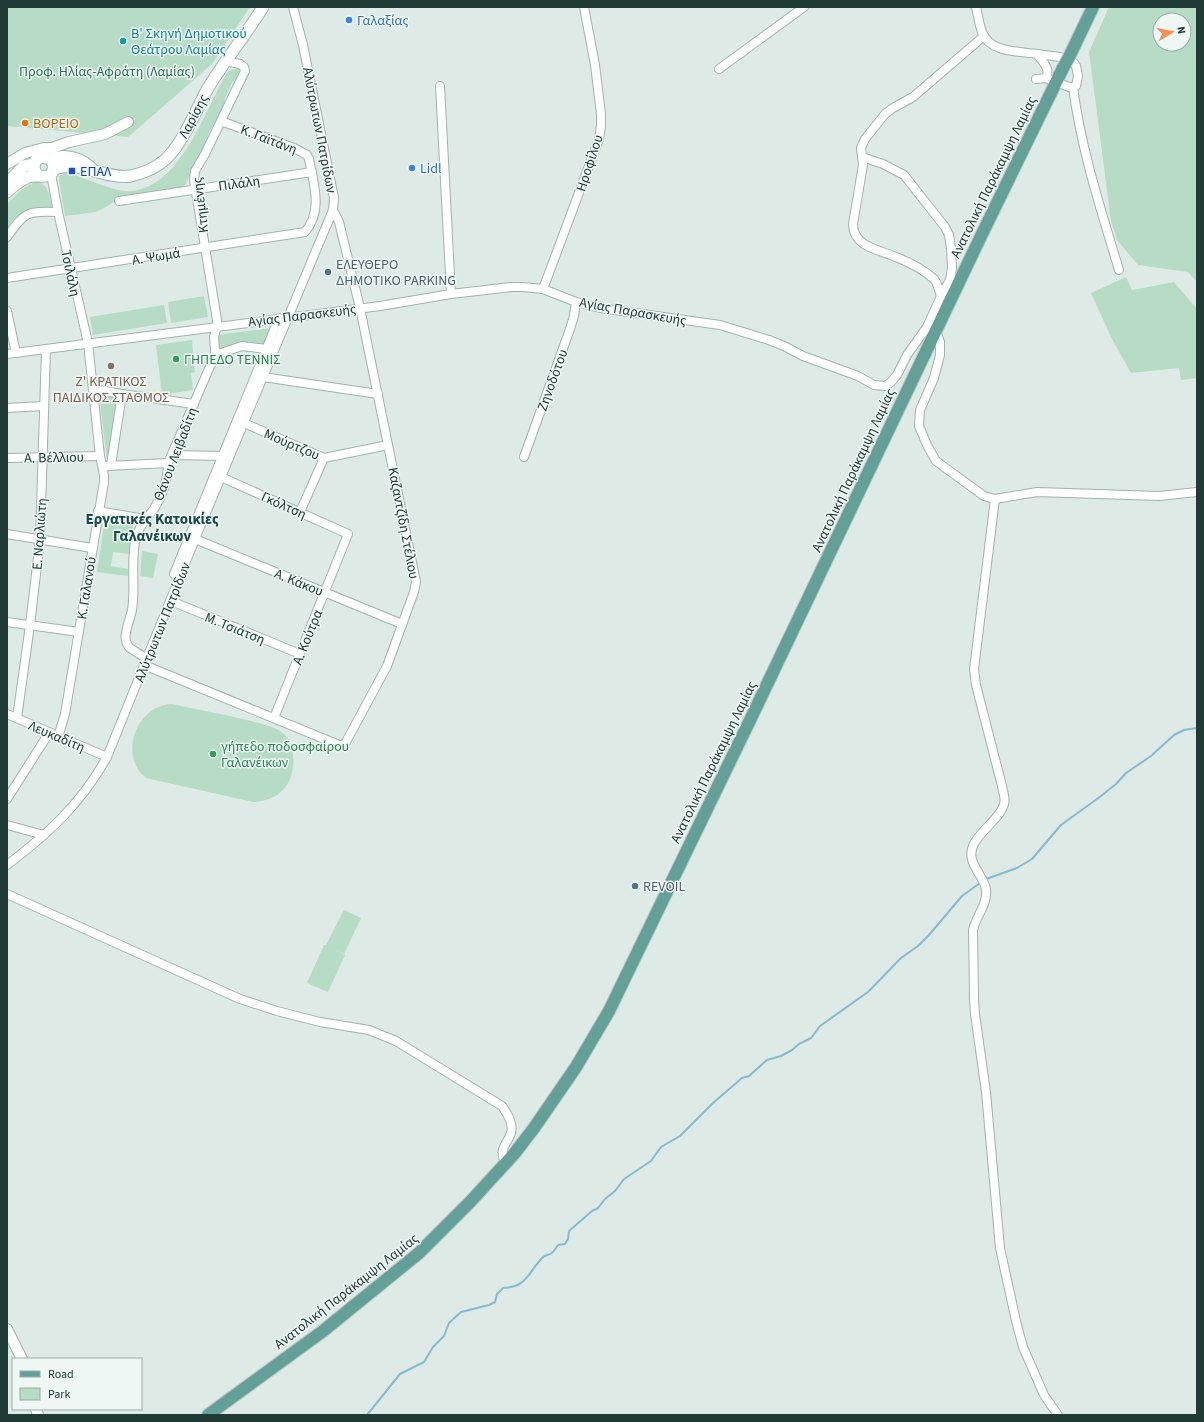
<svg xmlns="http://www.w3.org/2000/svg" width="1204" height="1422" viewBox="0 0 1204 1422" font-family="'Source Sans 3',sans-serif">
<style>
.green{fill:#b7dcc5;fill-rule:evenodd}
.lines{fill:none;stroke-linecap:round;stroke-linejoin:round}
.stream{stroke:#85bbd0;stroke-width:2}
.minor-casing{stroke:#a1b2ae;stroke-width:10}
.tertiary-casing{stroke:#a1b2ae;stroke-width:12}
.secondary-casing{stroke:#9db6b0;stroke-width:13}
.primary-casing{stroke:#bcc4c3;stroke-width:14}
.minor{stroke:#fff;stroke-width:8}
.tertiary{stroke:#fff;stroke-width:10}
.secondary{stroke:#fff;stroke-width:11}
.primary{stroke:#62a098;stroke-width:12}
.primary-bridge-casing{stroke:#bcc4c3;stroke-width:14;stroke-linecap:butt}
.primary-bridge{stroke:#62a098;stroke-width:12}
.shop-dot{fill:#3f7fe0;stroke:#eef7f4;stroke-width:1.5}
.culture-dot{fill:#0f9aa8;stroke:#eef7f4;stroke-width:1.5}
.food-dot{fill:#e8710a;stroke:#eef7f4;stroke-width:1.5}
.transit-dot{fill:#1a4fb4;stroke:#eef7f4;stroke-width:1.5}
.service-dot{fill:#5c6f8a;stroke:#eef7f4;stroke-width:1.5}
.leisure-dot{fill:#2e9e5b;stroke:#eef7f4;stroke-width:1.5}
.education-dot{fill:#8d6e63;stroke:#eef7f4;stroke-width:1.5}
.labels{text-anchor:middle;stroke-width:3;stroke-linejoin:round;paint-order:stroke}
.shop-label{font-size:14px;fill:#366cbe;stroke:#eef7f4;text-anchor:start}
.culture-label{font-size:14px;fill:#0d838f;stroke:#eef7f4;text-anchor:start}
.park-label{font-size:14px;fill:#2a704e;stroke:#eef7f4}
.street-label{font-size:14px;fill:#203a36;stroke:#eef7f4}
.food-label{font-size:14px;fill:#c56008;stroke:#eef7f4;text-anchor:start}
.transit-label{font-size:14px;fill:#164399;stroke:#eef7f4;text-anchor:start}
.service-label{font-size:14px;fill:#4e5e75;stroke:#eef7f4;text-anchor:start}
.leisure-label{font-size:14px;fill:#27864d;stroke:#eef7f4;text-anchor:start}
.education-label{font-size:14px;fill:#785e54;stroke:#eef7f4}
.neighbourhood-label{font-size:15px;font-weight:bold;fill:#1c4b46;stroke:#eef7f4}
</style>
<rect width="100%" height="100%" fill="#deeae6"/>
<g class="green">
<polygon points="7,7 250,7 212,64 128,137 7,126"/>
<path d="M1109 7H1197V282L1188 272 1138 265 1117 240 1111 221 1089 52ZM1160 20H1184V44H1160Z"/>
<path d="M239 68 242 69V74L238 77 232 83 225 98 223 111 219 114 216 122 210 130 204 148 184 187 116 200 106 207 96 212 65 216 59 180V176L66 173 72 174C86 179 110 189 124 191 179 195 205 109 228 71Z"/>
<path d="M36 181C49 183 50 198 52 209L33 210 17 216 7 229V204L21 190Z"/>
<polygon points="1126,277 1132,290 1174,282 1197,309 1197,378 1181,380 1179,368 1131,373 1112,339 1091,293"/>
<polygon points="204,296 208,317 171,323 168,302"/>
<polygon points="164,305 167,323 93,335 90,317"/>
<polygon points="272,328 265,346 218,351 216,335"/>
<polygon points="192,340 195,372 191,373 193,390 162,395 156,345"/>
<polygon points="100,392 116,395 119,399 110,460 107,460 99,394"/>
<polygon points="105,519 131,523 133,526 130,554 113,552 111,566 128,569 128,576 97,572"/>
<polygon points="142,551 158,554 153,578 140,576"/>
<path d="M172 704C203 711 235 716 266 725 273 727 282 731 287 737 295 749 295 766 290 779 283 795 270 801 253 802L146 778C118 756 136 705 172 704Z"/>
<polygon points="344,910 361,918 344,954 332,948 345,955 328,992 307,983 324,945 326,945"/>
</g>
<g class="lines">
<g class="stream">
<polyline points="986,879 1017,868 1032,859 1061,825 1101,796 1116,784 1126,773 1151,756 1174,735 1184,730 1197,728"/>
<path d="M367 1415 400 1374 424 1362 433 1347 444 1336 449 1323 461 1312 489 1305 495 1302 497 1294 503 1288C528 1287 528 1272 543 1257 546 1255 549 1255 552 1253 554 1251 556 1248 558 1245L565 1244 568 1239 569 1231 592 1211 598 1208 605 1199 615 1191 624 1179 651 1161 661 1147 680 1136 713 1103 742 1078 749 1076 767 1060 781 1056 792 1050 799 1044 811 1038 820 1026 868 992 901 958 918 946 929 935 962 896 980 883"/>
</g>
<g class="minor-casing">
<g id="minor">
<path d="M976 7C978 15 979 24 982 32 990 53 1018 51 1037 54 1043 62 1051 69 1046 78"/>
<path d="M1037 54 1060 57 1074 63 1076 66 1078 76 1076 86 1073 87C1081 149 1101 210 1119 270"/>
<polyline points="719,69 804,7"/>
<polyline points="1036,79 1046,78 1069,87 1073,87"/>
<polyline points="440,86 451,294"/>
<polyline points="51,174 58,212 88,343 100,456 104,475 104,482 65,714 58,737"/>
<polyline points="119,201 312,172"/>
<path d="M7 237C25 212 26 211 58 212"/>
<path d="M7 278 305 232C323 211 314 185 309 159L307 155 294 148 221 121"/>
<polyline points="543,289 589,166 599,139 601,126 601,114 595,65 584,7"/>
<path d="M941 296C939 290 938 284 934 279 924 270 909 262 896 257 880 250 853 247 853 224L863 165 861 148 865 139 885 114 893 108 913 97 984 36"/>
<polyline points="7,311 16,353"/>
<polyline points="936,331 940,342 940,355 934,378 920,410 919,426 927,445 936,461 984,496 995,499 1037,492 1159,496 1197,492"/>
<polyline points="7,354 380,306 451,294 511,287 523,287 543,289 576,302 600,308 720,325 769,340 784,346 803,356 858,376 874,385 885,386 890,383 897,375 907,355 927,327 941,296 950,280 952,268 951,248 949,235 945,227 904,175 883,164 862,157"/>
<polyline points="215,355 242,346 267,349"/>
<polyline points="263,377 378,394"/>
<polyline points="93,389 122,394"/>
<polyline points="7,408 44,406"/>
<polyline points="244,423 324,458 388,445"/>
<polyline points="173,455 223,456"/>
<polyline points="524,457 570,329 574,316 576,302"/>
<polyline points="7,458 100,456"/>
<polyline points="111,465 122,394 194,404"/>
<polyline points="107,466 168,463"/>
<polyline points="221,477 348,534 274,718"/>
<path d="M995 499 974 669 976 685 1002 786C1003 792 1006 799 1004 804 1001 818 978 832 973 846 966 863 983 874 986 889 988 904 976 916 973 930L974 998 975 1014 986 1092 1000 1248 1016 1321 1023 1347 1044 1395 1058 1415"/>
<polyline points="98,511 145,519"/>
<polyline points="300,512 324,458"/>
<polyline points="7,534 92,548"/>
<polyline points="195,539 402,624"/>
<polyline points="174,574 279,318"/>
<polyline points="171,601 300,654"/>
<polyline points="7,622 79,632"/>
<path d="M147 659 130 648C120 639 130 621 132 610 136 586 130 561 136 537 139 526 147 518 154 509 163 495 168 480 168 463L215 355C216 344 211 337 218 326L194 180 195 171 205 154 245 71 244 67 240 64 225 61"/>
<polyline points="144,665 339,745 343,745 346,742 387,666 414,592 416,582 360,308 339,222 333,210"/>
<polyline points="7,714 107,757"/>
<polyline points="17,718 30,625 40,540 46,349"/>
<polyline points="7,799 49,733"/>
<polyline points="7,825 44,835"/>
<path d="M7 865C49 833 81 804 107 757L195 539 333 210 334 198 303 45 293 7"/>
<path d="M7 894 240 999 277 1011 320 1022 369 1030 396 1041 502 1106C505 1110 508 1115 510 1120 518 1141 494 1143 506 1164"/>
</g>
</g>
<g class="tertiary-casing">
<g id="tertiary">
<polyline points="7,164 25,153 44,148 52,148 69,142 105,134 128,122"/>
<polyline points="7,1329 22,1359"/>
<polyline points="36,1409 38,1415"/>
</g>
</g>
<g class="secondary-casing">
<g id="secondary">
<path d="M50 159C65 153 83 158 93 170"/>
<path d="M53 170C74 158 106 180 131 176 144 173 156 168 166 159 185 140 195 111 208 88 225 60 246 35 263 7"/>
<polyline points="7,183 24,166 34,164"/>
<path d="M7 192C13 186 20 181 28 177 38 173 56 183 53 164L50 159 42 157 36 160C33 166 33 172 39 176"/>
</g>
</g>
<g class="primary-casing">
<g id="primary">
<polyline points="1069,57 1093,7"/>
<polyline points="208,1415 323,1331 419,1253 470,1202 514,1154 534,1128 576,1067 609,1011 752,716 982,234 1063,68"/>
</g>
</g>
<use href="#minor" class="minor"/>
<use href="#tertiary" class="tertiary"/>
<use href="#secondary" class="secondary"/>
<use href="#primary" class="primary"/>
<g class="primary-bridge-casing">
<polyline id="primary-bridge" points="1063,68 1069,57"/>
</g>
<use href="#primary-bridge" class="primary-bridge"/>
</g>
<g class="shop-dot">
<circle cx="349" cy="20" r="4"/>
<circle cx="412" cy="168" r="4"/>
</g>
<circle class="culture-dot" cx="123" cy="41" r="4"/>
<circle class="food-dot" cx="25" cy="123" r="4"/>
<rect class="transit-dot" x="68" y="167" width="8" height="8" rx="2"/>
<g class="service-dot">
<circle cx="328" cy="272" r="4"/>
<circle cx="635" cy="886" r="4"/>
</g>
<g class="leisure-dot">
<circle cx="176" cy="359" r="4"/>
<circle cx="213" cy="754" r="4"/>
</g>
<circle class="education-dot" cx="111" cy="366" r="4"/>
<g class="labels">
<g class="shop-label">
<text x="357" y="25">Γαλαξίας</text>
<text x="420" y="173">Lidl</text>
</g>
<g class="culture-label">
<text x="131" y="38">Β' Σκηνή Δημοτικού<tspan x="131" dy="16">Θεάτρου Λαμίας</tspan></text>
</g>
<g class="park-label">
<text x="107" y="76">Προφ. Ηλίας-Αφράτη (Λαμίας)</text>
</g>
<g class="street-label">
<text transform="translate(193 116) rotate(-62)" y="5">Λαρίσης</text>
<text transform="translate(320 130) rotate(79)" y="5">Αλύτρωτων Πατρίδων</text>
<text transform="translate(269 139) rotate(21)" y="5">Κ. Γαϊτάνη</text>
<text transform="translate(589 163) rotate(-72)" y="5">Ηροφίλου</text>
<text transform="translate(993 177) rotate(-64)" y="5">Ανατολική Παράκαμψη Λαμίας</text>
<text transform="translate(239 183) rotate(-8)" y="5">Πιλάλη</text>
<text transform="translate(200 205) rotate(-97)" y="5">Κτημένης</text>
<text transform="translate(156 256) rotate(-9)" y="5">Α. Ψωμά</text>
<text transform="translate(71 273) rotate(78)" y="5">Τσιλάλη</text>
<text transform="translate(633 311) rotate(10)" y="5">Αγίας Παρασκευής</text>
<text transform="translate(302 315) rotate(-7)" y="5">Αγίας Παρασκευής</text>
<text transform="translate(552 380) rotate(-70)" y="5">Ζηνοδότου</text>
<text transform="translate(292 444) rotate(23)" y="5">Μούρτζου</text>
<text transform="translate(175 454) rotate(-69)" y="5">Θάνου Λειβαδίτη</text>
<text transform="translate(54 457) rotate(-1)" y="5">Α. Βέλλιου</text>
<text transform="translate(853 470) rotate(-65)" y="5">Ανατολική Παράκαμψη Λαμίας</text>
<text transform="translate(284 505) rotate(24)" y="5">Γκόλτση</text>
<text transform="translate(404 523) rotate(79)" y="5">Καζαντζίδη Στέλιου</text>
<text transform="translate(39 534) rotate(-86)" y="5">Ε. Ναρλιώτη</text>
<text transform="translate(299 582) rotate(22)" y="5">Α. Κάκου</text>
<text transform="translate(86 588) rotate(-81)" y="5">Κ. Γαλανού</text>
<text transform="translate(162 622) rotate(-68)" y="5">Αλύτρωτων Πατρίδων</text>
<text transform="translate(235 628) rotate(22)" y="5">Μ. Τσιάτση</text>
<text transform="translate(307 637) rotate(-68)" y="5">Α. Κούτρα</text>
<text transform="translate(57 736) rotate(23)" y="5">Λευκαδίτη</text>
<text transform="translate(713 762) rotate(-64)" y="5">Ανατολική Παράκαμψη Λαμίας</text>
<text transform="translate(346 1291) rotate(-38)" y="5">Ανατολική Παράκαμψη Λαμίας</text>
</g>
<g class="food-label">
<text x="33" y="128">ΒΟΡΕΙΟ</text>
</g>
<g class="transit-label">
<text x="80" y="176">ΕΠΑΛ</text>
</g>
<g class="service-label">
<text x="336" y="269">ΕΛΕΥΘΕΡΟ<tspan x="336" dy="16">ΔΗΜΟΤΙΚΟ PARKING</tspan></text>
<text x="643" y="891">REVOIL</text>
</g>
<g class="leisure-label">
<text x="184" y="364">ΓΗΠΕΔΟ ΤΕΝΝΙΣ</text>
<text x="221" y="751">γήπεδο ποδοσφαίρου<tspan x="221" dy="16">Γαλανέικων</tspan></text>
</g>
<g class="education-label">
<text x="111" y="386">Ζ' ΚΡΑΤΙΚΟΣ<tspan x="111" dy="16">ΠΑΙΔΙΚΟΣ ΣΤΑΘΜΟΣ</tspan></text>
</g>
<g class="neighbourhood-label">
<text x="152" y="524">Εργατικές Κατοικίες<tspan x="152" dy="17">Γαλανέικων</tspan></text>
</g>
</g>
<rect width="1204" height="1422" fill="none" stroke="#203a36" stroke-width="16"/>
<rect x="12" y="1358" width="130" height="52" fill="#eef7f4" stroke="#9caba8"/>
<rect x="20" y="1371" width="20" height="6" fill="#62a098" stroke="#9caba8"/>
<text x="48" y="1378" font-size="12" fill="#203a36">Road</text>
<rect x="20" y="1388" width="20" height="12" fill="#b7dcc5" stroke="#9caba8"/>
<text x="48" y="1398" font-size="12" fill="#203a36">Park</text>
<g transform="translate(1172 32) rotate(80)"><circle r="19" fill="#eef7f4" stroke="#9caba8"/>
<path d="M0-3L7 15L0 10L-7 15Z" fill="#f29054"/>
<text y="-6" font-size="11" font-weight="bold" text-anchor="middle" fill="#203a36">N</text>
</g>
</svg>
